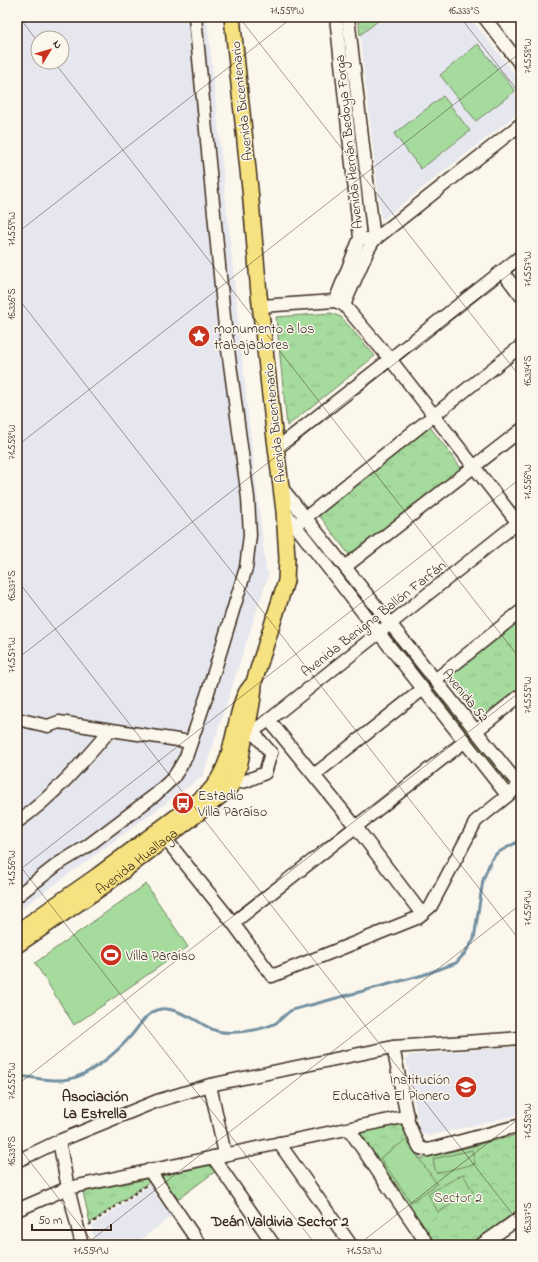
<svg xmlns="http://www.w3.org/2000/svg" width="538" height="1262" viewBox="0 0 538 1262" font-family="'Indie Flower',sans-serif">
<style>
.built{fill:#e6e7ee;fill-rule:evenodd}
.grass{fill:url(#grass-tufts);stroke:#70825e}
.forest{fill:url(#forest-crowns);stroke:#70825e}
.pitch{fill:#a6db9e;stroke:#70825e}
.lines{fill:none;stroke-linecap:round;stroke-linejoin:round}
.stream{stroke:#7390a1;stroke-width:3}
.minor-casing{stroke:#3b2a1e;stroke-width:15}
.major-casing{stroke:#3b2a1e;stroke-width:18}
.path{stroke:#3b2a1e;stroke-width:2;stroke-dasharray:3 3;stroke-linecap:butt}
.minor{stroke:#fbf7ec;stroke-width:12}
.major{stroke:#f7e281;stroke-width:15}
.ticks{fill:none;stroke:#3b2a1e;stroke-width:1;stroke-opacity:0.45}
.labels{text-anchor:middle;stroke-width:3;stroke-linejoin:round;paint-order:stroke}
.street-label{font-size:14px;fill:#3b2a1e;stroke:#fbf7ec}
.poi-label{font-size:14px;fill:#3b2a1e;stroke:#fbf7ec;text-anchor:start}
.park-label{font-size:14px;fill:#56563e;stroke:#fbf7ec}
.neighbourhood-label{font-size:15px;font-weight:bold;fill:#3b2a1e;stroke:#fbf7ec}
.neatline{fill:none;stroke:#3b2a1e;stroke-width:1.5}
.ticks-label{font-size:10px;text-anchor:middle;fill:#3b2a1e}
</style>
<defs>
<pattern id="grass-tufts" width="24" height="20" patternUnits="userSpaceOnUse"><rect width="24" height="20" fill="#a6db9e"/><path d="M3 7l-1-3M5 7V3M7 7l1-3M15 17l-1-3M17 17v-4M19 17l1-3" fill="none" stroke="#90bc88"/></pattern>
<pattern id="forest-crowns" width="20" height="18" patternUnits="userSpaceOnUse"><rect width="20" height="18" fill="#a6db9e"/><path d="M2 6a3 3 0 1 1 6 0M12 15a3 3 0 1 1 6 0" fill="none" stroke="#90bc88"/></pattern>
</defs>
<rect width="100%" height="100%" fill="#fbf7ec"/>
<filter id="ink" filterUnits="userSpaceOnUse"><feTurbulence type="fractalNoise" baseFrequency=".025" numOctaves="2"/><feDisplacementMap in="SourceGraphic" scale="8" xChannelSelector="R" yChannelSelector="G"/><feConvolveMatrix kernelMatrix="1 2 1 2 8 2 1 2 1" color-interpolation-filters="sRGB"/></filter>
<g filter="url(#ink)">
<g class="built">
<path d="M17 17H207L248 414 266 569 269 573 203 776 17 912ZM38 38H62V62H38Z"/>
<polygon points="358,17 470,17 521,82 521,111 383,219 381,218"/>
<polygon points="521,1046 521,1114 429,1136 420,1132 406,1059 410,1055"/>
<polygon points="150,1185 172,1216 134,1245 95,1245 92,1226"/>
</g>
<g class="grass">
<polygon points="358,17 383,17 360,35"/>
<polygon points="353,81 367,216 362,216 348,82"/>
<polygon points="331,313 341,317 375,356 287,426 276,317"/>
<polygon points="430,427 461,468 350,556 319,515"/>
<polygon points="313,532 378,616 374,620 308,536"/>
<polygon points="521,619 521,686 480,718 447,678"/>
<polygon points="395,638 433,684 429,687 391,641"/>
<polygon points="435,687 474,736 470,739 431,690"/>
<polygon points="476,739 509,781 505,784 472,742"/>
<polygon points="212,1165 216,1171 178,1199 161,1176"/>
<polygon points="146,1179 149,1182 90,1223 83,1192"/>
</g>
<polygon class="forest" points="400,1123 421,1159 521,1134 521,1207 491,1230 468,1245 435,1245 360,1134 361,1132"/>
<g class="pitch">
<polygon points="478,44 515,91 476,121 440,75"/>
<polygon points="443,96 470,131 421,169 394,134"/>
<polygon points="146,884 188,947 74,1025 35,963"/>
<polygon points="406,1140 437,1184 411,1202 380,1158"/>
<polygon points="472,1150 475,1164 436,1173 433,1159"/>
<polygon points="463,1174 473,1192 438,1212 428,1194"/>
</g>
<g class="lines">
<path class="stream" d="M17 1076C32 1077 48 1081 62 1080 86 1079 115 1054 130 1037 139 1027 146 1012 161 1009 171 1008 181 1013 190 1017 199 1021 207 1028 217 1031 231 1035 263 1030 276 1023 282 1019 286 1013 292 1010L423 975 456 963 465 953 474 939 483 880 491 860 497 853 521 840"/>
<g class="minor-casing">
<g id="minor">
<polyline points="484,17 521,65"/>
<polyline points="367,239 374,240 521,124"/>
<polyline points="502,271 521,296"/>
<polyline points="335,301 360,238 336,17"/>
<polyline points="344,305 368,250 374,240 348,17"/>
<polyline points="261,306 335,301 344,305 390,359 521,527"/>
<polyline points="276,449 521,256"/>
<polyline points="281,487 520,786"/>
<polyline points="284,511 378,632 507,795"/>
<polyline points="300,522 521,346"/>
<polyline points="345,567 521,430"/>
<polyline points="435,680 521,611"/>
<polyline points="17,719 48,726 59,722 191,742"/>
<polyline points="269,720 356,827 422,914"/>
<polyline points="476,731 521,695"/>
<polyline points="253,732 271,753"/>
<polyline points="240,740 269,720 521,520"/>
<polyline points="314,775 423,689"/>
<polyline points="233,783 246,781 265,773 271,753"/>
<path d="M17 822C53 797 82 763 110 730"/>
<polyline points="160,832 233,923 272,976 417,918 431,906 476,821 521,785"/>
<polyline points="17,896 58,864 86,847 155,795 173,778 179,769 186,757 208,692 246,568 250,535 248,498 225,327 195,17"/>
<polyline points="233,923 465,741"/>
<polyline points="393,1047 408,1122 416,1141 420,1148 428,1150 521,1125"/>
<polyline points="210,1085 225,1154"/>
<polyline points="349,1129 428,1245"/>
<polyline points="59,1141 68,1188 82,1245"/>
<polyline points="279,1143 351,1245"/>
<polyline points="213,1157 274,1245"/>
<polyline points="17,1161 59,1141 157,1101 210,1085 393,1047 521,1038"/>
<polyline points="149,1170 200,1245"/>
<polyline points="17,1210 68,1188 408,1116"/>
<polyline points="481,1245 521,1217"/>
</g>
</g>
<g class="major-casing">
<g id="major">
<path d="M17 932 97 876 207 794C228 772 231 746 238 717 241 706 243 695 251 686"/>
<path id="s1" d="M17 945 105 885 223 794C226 791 231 787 233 783 241 769 241 752 245 737 249 718 254 701 254 682L286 581 287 558 284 511 273 423 259 294 250 189 232 17"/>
</g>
</g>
<polyline class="path" points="89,1225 147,1185"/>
<use href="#minor" class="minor"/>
<use href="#major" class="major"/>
</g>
</g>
<path class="ticks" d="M19 17 38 42M239 17 521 378M460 17 521 95M17 20 21 17M54 62 521 660M17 233 293 17M17 297 521 942M17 446 521 52M17 580 521 1225M17 659 521 265M17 862 316 1245M17 872 521 478M17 1085 521 691M17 1145 95 1245M85 1245 521 904M358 1245 521 1117"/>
<defs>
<g id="sight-disc" transform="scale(1.15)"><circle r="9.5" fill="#c8321e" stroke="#fbf7ec"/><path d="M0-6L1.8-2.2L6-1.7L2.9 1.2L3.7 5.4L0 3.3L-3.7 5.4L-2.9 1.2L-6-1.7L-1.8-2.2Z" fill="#fff"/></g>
<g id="bus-disc" transform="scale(1.15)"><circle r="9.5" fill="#c8321e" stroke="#fbf7ec"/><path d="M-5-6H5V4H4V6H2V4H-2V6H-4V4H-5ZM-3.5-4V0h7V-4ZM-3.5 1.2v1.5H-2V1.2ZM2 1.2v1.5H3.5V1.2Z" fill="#fff"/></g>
<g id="stadium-disc" transform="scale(1.15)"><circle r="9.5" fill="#c8321e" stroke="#fbf7ec"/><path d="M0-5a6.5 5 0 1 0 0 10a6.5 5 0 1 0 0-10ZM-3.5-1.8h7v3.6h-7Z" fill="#fff"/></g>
<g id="school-disc" transform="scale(1.15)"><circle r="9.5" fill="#c8321e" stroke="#fbf7ec"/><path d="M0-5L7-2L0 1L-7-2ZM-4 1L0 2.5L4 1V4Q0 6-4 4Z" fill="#fff"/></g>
</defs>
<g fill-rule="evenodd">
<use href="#sight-disc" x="199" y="336"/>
<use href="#bus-disc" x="183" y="803"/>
<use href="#stadium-disc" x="111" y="955"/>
<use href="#school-disc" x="466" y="1087"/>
</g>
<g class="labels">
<g class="street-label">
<text transform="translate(241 101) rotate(-96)" y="5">Avenida Bicentenario</text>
<text transform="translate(348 142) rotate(-96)" y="5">Avenida Hernán Bedoya Forga</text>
<text transform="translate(274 423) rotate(-96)" y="5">Avenida Bicentenario</text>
<text transform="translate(373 618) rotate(-38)" y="5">Avenida Benigno Ballón Farfán</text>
<text transform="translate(466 695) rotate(51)" y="5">Avenida 52</text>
<text dy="5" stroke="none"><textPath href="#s1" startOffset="146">Avenida Huallaga</textPath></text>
</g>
<g class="poi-label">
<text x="214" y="333">monumento a los<tspan x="214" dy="16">trabajadores</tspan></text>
<text x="198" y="800">Estadio<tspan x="198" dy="16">Villa Paraíso</tspan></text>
<text x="126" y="960">Villa Paraíso</text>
<text x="450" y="1084" text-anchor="end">Institución<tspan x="450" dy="16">Educativa El Pionero</tspan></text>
</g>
<g class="park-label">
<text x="458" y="1202">Sector 2</text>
</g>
<g class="neighbourhood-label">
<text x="95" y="1101">Asociación<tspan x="95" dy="17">La Estrella</tspan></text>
<text x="280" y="1226">Deán Valdivia Sector 2</text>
</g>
</g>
<rect width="538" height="1262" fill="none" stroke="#fbf7ec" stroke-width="44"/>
<g transform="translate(50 50) rotate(52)"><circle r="19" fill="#fbf7ec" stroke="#aea59a"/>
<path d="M0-3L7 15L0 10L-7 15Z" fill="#c8321e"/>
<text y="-6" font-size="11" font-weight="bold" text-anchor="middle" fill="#3b2a1e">N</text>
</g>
<path d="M32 1224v6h79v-6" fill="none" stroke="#3b2a1e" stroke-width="2"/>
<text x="38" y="1224" font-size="12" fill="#3b2a1e" stroke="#fbf7ec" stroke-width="3" paint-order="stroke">50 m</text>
<rect x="22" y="22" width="494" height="1218" class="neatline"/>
<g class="ticks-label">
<text x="287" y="14">71.559°W</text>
<text x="464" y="14">16.333°S</text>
<text transform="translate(527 56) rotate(-90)" y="4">71.558°W</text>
<text transform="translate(11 229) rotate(-90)" y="4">71.559°W</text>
<text transform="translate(527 269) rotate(-90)" y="4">71.557°W</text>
<text transform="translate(11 304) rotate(-90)" y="4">16.336°S</text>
<text transform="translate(527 371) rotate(-90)" y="4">16.334°S</text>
<text transform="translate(11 442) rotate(-90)" y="4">71.558°W</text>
<text transform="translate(527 482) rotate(-90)" y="4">71.556°W</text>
<text transform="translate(11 586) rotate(-90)" y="4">16.337°S</text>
<text transform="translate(11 655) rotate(-90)" y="4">71.557°W</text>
<text transform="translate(527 695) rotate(-90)" y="4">71.555°W</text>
<text transform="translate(11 868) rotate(-90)" y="4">71.556°W</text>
<text transform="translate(527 908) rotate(-90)" y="4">71.554°W</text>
<text transform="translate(11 1081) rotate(-90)" y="4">71.555°W</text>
<text transform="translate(527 1121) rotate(-90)" y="4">71.553°W</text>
<text transform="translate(11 1151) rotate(-90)" y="4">16.339°S</text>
<text transform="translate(527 1218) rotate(-90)" y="4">16.337°S</text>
<text x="91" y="1254">71.554°W</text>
<text x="364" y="1254">71.553°W</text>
</g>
</svg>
